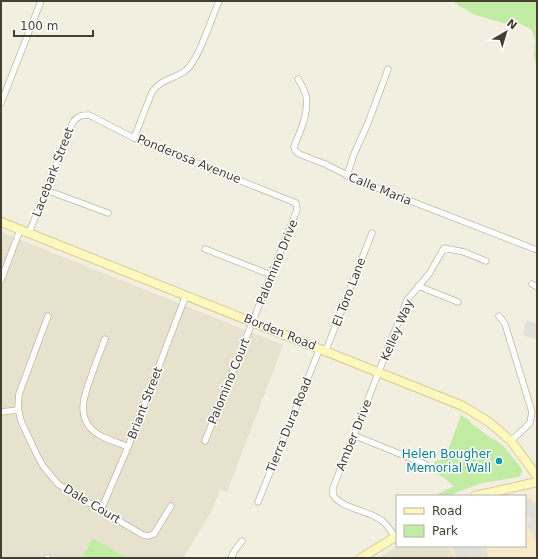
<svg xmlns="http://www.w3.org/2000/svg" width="538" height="559" viewBox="0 0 538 559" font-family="'DejaVu Sans',sans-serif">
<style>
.residential{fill:#e7e2ce}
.commercial{fill:#f8eac8}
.green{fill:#c2eca4}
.parking{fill:#e2e0da}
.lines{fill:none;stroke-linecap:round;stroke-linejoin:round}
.minor-casing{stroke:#beb8a3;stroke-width:7}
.secondary-casing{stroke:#d7cd8b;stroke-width:10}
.minor{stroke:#fff;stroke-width:5.5}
.secondary{stroke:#fff8be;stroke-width:8}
.culture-dot{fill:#0f9aa8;stroke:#fff;stroke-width:1.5}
.labels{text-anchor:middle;stroke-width:3;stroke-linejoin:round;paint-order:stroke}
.street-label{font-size:12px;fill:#443f31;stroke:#fff}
.culture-label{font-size:12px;fill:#0d838f;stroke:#fff;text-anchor:end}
</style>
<rect width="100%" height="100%" fill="#f2efe1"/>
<g class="residential">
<polygon points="1,232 283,345 227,492 220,489 210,514 183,558 1,558"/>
<polygon points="398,546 448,546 455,558 378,558"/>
</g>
<polygon class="commercial" points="532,493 535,495 537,501 537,558 455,558 448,546 525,546 525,496 518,496"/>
<g class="green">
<polygon points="453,1 537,1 537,70 534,55 535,40 532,31 529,28 520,24 503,23 475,15 458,5"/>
<polygon points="461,415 469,420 471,423 492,439 496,440 505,448 522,469 522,473 519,477 482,483 447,496 434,496 454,486 433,470 435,461 445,459"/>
<polygon points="93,539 128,558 81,558"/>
</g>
<g class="parking">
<polygon points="526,320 537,324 537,340 523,335"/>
<polygon points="531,498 532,503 537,502 537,544 533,532 530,532 527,522 531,520 529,517 525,515 525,500"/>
<polygon points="451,546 485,546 488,557 492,556 492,558 472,558 472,556 465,558 457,558"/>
</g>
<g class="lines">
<g class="minor-casing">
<g id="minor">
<path d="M298 79C301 84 305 90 306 96 309 114 300 131 294 147L295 150 299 154 325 164 359 181 537 250"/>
<polyline points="1,103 41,1"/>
<path d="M134 138 152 92C161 79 174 79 185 71 198 62 212 17 219 1"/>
<polyline points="347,176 354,154 368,123 388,69"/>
<polyline points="46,190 108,213"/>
<path d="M29 233 73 122C78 116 81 115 89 115L134 138 296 203 297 210 205 441"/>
<polyline points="205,249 271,275"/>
<polyline points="1,280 20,230"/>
<polyline points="532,284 537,287"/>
<polyline points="418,286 458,302"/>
<polyline points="48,316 19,394 18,407 21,421 37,455 43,466 58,484 67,490 143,535 148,536 154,534 171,506"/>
<polyline points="499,316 505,324 532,412 530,423 511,441"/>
<path d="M105 339C101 350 96 362 92 374 84 395 74 419 99 435 108 440 119 443 128 447"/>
<polyline points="326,350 372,233"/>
<polyline points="1,412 18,410"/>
<polyline points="353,435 425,464"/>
<polyline points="258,502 320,348"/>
<polyline points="101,510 128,447 186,295"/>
<path d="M395 537C391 531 387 524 381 520 368 510 342 509 333 495V488L407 300 429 274 444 248 464 252 486 261"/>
<polyline points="47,558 48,558"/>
<polyline points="231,558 235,550 242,541"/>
</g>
</g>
<g class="secondary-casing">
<g id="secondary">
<polyline points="1,222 463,406 489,422 511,441 537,476"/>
<polyline points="475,496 537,482"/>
<polyline points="361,558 397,536"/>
</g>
</g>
<use href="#minor" class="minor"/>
<use href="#secondary" class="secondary"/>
</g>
<circle class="culture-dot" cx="499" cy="461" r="4"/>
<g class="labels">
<g class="street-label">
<text transform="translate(189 159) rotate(22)" y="4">Ponderosa Avenue</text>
<text transform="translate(53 172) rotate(-69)" y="4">Lacebark Street</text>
<text transform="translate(380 189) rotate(22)" y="4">Calle Maria</text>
<text transform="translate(277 262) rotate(-68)" y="4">Palomino Drive</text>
<text transform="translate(349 292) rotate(-69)" y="4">El Toro Lane</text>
<text transform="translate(397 330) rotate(-67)" y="4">Kelley Way</text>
<text transform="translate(280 332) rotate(22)" y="4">Borden Road</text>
<text transform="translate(229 381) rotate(-68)" y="4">Palomino Court</text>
<text transform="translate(145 403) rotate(-69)" y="4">Briant Street</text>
<text transform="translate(289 425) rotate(-68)" y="4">Tierra Dura Road</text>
<text transform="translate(354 435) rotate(-68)" y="4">Amber Drive</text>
<text transform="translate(92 504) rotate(31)" y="4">Dale Court</text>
</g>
<g class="culture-label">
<text x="491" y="458">Helen Bougher<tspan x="491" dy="14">Memorial Wall</tspan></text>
</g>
</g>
<rect width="538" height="559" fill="none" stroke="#443f31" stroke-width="4"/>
<rect x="396" y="495" width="130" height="52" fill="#ffffff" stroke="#b4b2ad"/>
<rect x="404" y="508" width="20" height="6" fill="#fff8be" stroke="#b4b2ad"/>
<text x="432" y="515" font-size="12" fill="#443f31">Road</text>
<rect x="404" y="525" width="20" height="12" fill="#c2eca4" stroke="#b4b2ad"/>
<text x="432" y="535" font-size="12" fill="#443f31">Park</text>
<g transform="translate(506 32) rotate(38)" stroke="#ffffff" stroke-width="3" paint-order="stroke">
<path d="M0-3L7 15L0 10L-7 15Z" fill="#443f31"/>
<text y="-6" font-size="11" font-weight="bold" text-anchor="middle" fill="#443f31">N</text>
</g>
<path d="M14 30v6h79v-6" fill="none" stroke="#443f31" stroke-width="2"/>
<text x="20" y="30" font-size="12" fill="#443f31" stroke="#ffffff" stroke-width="3" paint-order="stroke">100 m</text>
</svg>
